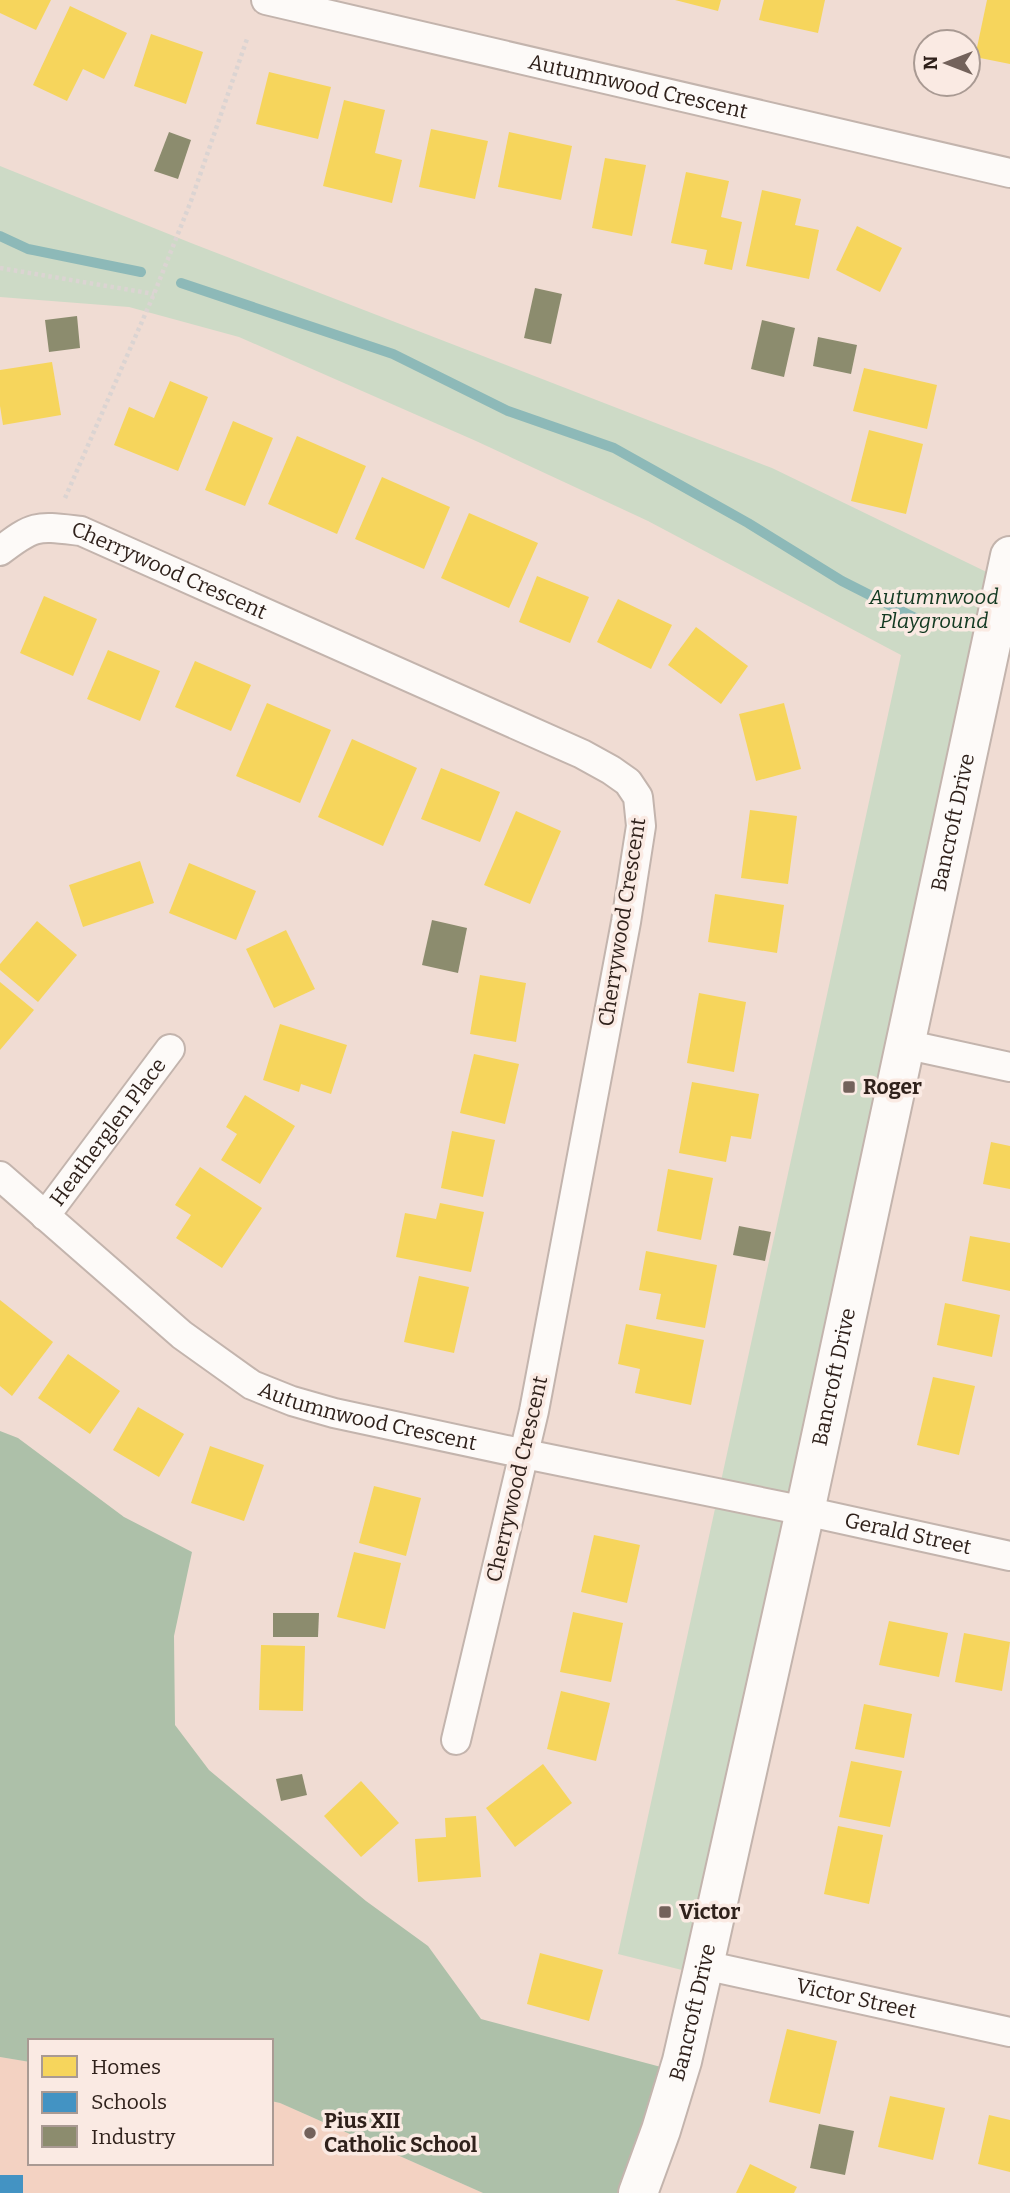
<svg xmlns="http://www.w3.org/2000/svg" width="1010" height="2193" viewBox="0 0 1010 2193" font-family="Bitter,serif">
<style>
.built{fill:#f3d2c2}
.green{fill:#cddac6}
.forest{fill:#adc0a9}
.homes{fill:#f6d55c}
.schools{fill:#4393c3}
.industry{fill:#8c8c6e}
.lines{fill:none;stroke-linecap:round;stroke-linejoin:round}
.stream{stroke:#8db9b8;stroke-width:10}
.minor-casing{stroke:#c3b4ad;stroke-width:32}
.secondary-casing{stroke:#c3b4ad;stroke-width:42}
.path{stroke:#dbd4d2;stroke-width:4.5;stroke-dasharray:3.5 3.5;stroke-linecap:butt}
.minor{stroke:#fdfaf8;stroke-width:28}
.secondary{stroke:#fdfaf8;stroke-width:38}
.poi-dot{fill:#73625b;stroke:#faeae3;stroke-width:2.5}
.labels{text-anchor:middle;stroke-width:7;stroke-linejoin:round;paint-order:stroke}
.street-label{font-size:21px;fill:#2f211b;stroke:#faeae3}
.park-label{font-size:21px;font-style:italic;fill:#123921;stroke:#faeae3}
.poi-label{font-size:21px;font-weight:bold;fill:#2f211b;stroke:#faeae3;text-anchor:start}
</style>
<rect width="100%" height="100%" fill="#f0dcd3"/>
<polygon class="built" points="0,2057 30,2062 30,2163 271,2163 271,2101 280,2103 483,2193 0,2193"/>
<polygon class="green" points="0,166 191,243 772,468 1001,579 698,1974 618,1954 901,655 648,521 476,441 239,337 129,307 0,297"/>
<polygon class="forest" points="0,1431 18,1438 124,1517 192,1552 174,1636 175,1725 209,1770 366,1901 428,1946 481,2019 676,2071 636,2193 483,2193 280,2103 271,2101 271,2041 30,2041 30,2062 0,2057"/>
<g class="homes">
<polygon points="0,0 51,0 36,30 0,13"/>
<polygon points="675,0 721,0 718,11"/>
<polygon points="764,0 825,0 818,33 759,20"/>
<polygon points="987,0 1010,0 1010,64 975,57"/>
<polygon points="70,6 127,33 104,79 83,69 67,101 33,85"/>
<polygon points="151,34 203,52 186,104 134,86"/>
<polygon points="269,72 331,87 318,139 256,124"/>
<polygon points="344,100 385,110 375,153 402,160 392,203 323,186"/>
<polygon points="431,129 488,141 475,199 419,187"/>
<polygon points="509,132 572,146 561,200 498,187"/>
<polygon points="605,158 646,165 632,236 592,228"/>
<polygon points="686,172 729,181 721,217 742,222 732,270 704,264 707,250 671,243"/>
<polygon points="762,190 801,199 795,225 819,230 809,279 746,266"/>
<polygon points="857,226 902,248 880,292 836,270"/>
<polygon points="52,362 61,415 3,425 0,406 0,370"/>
<polygon points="864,368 937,385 927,429 853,411"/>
<polygon points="170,381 208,397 178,471 114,445 129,407 154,418"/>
<polygon points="233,421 273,438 245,506 205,490"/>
<polygon points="869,430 923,444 906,514 851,501"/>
<polygon points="297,436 366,466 337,534 268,504"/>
<polygon points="382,477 450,507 424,569 355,539"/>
<polygon points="469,513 538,543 509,608 441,578"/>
<polygon points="537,576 589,597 570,643 519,622"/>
<polygon points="44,596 97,619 73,676 20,653"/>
<polygon points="618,599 672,625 651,669 597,642"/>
<polygon points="696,627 748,666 721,704 668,665"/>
<polygon points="108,650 160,671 140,721 87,699"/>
<polygon points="195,661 251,685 231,731 175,707"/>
<polygon points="267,703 331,730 300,803 236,776"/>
<polygon points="784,703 801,769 756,781 739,714"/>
<polygon points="352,739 417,768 383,846 318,817"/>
<polygon points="441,768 500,792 480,842 421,819"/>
<polygon points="750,810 797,816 788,884 741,878"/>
<polygon points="516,811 561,831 530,904 484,885"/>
<polygon points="140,861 154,903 83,927 69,885"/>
<polygon points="189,863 256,891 236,940 169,913"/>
<polygon points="715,894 784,905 777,953 708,942"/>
<polygon points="37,921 77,955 38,1002 0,970 0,964"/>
<polygon points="286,930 315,989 274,1008 246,949"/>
<polygon points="480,975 526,983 516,1042 470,1034"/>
<polygon points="0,982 34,1010 0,1050"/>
<polygon points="699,993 746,1002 734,1072 687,1063"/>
<polygon points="280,1024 347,1045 331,1094 301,1084 299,1092 263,1080"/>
<polygon points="474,1054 519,1064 505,1124 460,1113"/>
<polygon points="692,1082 759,1094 751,1139 731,1136 726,1162 679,1153"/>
<polygon points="245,1095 295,1126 260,1184 221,1160 237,1134 226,1127"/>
<polygon points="452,1131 495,1140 483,1197 441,1188"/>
<polygon points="991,1142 1010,1146 1010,1189 983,1184"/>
<polygon points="200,1167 262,1208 222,1268 176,1238 191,1215 175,1205"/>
<polygon points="668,1169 713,1178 701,1240 657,1231"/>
<polygon points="440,1203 484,1212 471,1272 396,1257 405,1213 436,1219"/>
<polygon points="970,1236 1010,1243 1010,1291 962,1281"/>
<polygon points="646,1251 717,1265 705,1328 656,1319 661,1294 639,1290"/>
<polygon points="419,1276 469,1287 454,1353 404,1342"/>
<polygon points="0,1300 53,1342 12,1396 0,1386"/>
<polygon points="945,1303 1000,1315 992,1357 937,1345"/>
<polygon points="626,1324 704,1340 691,1405 635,1393 640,1369 618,1364"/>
<polygon points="68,1354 120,1391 90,1434 38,1398"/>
<polygon points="933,1377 975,1386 959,1455 917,1445"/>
<polygon points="138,1407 184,1434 159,1477 113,1450"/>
<polygon points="210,1446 264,1465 244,1521 191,1503"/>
<polygon points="374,1486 421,1498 406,1556 359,1543"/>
<polygon points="594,1535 640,1545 627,1603 581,1592"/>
<polygon points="354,1552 401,1563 385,1629 337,1617"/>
<polygon points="573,1612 623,1623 611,1682 560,1672"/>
<polygon points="889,1621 948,1633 939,1677 879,1665"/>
<polygon points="964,1633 1010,1642 1002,1691 955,1682"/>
<polygon points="261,1645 305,1646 303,1711 259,1710"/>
<polygon points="561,1691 610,1703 596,1761 547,1749"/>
<polygon points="864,1704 912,1714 904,1758 855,1749"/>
<polygon points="851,1761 902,1771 890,1827 839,1817"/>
<polygon points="543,1764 572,1803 515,1847 486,1808"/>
<polygon points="361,1781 399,1823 361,1857 324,1816"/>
<polygon points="476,1816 481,1877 418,1882 415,1839 446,1837 445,1818"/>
<polygon points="838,1826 883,1835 869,1904 824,1894"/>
<polygon points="540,1953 603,1970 589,2021 527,2004"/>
<polygon points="787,2029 837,2041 820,2114 769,2102"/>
<polygon points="890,2096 945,2108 933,2160 878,2147"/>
<polygon points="989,2115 1010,2120 1010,2172 978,2164"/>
<polygon points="750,2164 797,2187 794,2193 736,2193"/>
</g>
<rect class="schools" x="0" y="2175" width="23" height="18"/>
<g class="industry">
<polygon points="169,132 191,140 178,179 154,171"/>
<polygon points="535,288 562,294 551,344 524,338"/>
<polygon points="77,316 80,348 49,352 45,320"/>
<polygon points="762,320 795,328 784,377 751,369"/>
<polygon points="818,337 857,345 851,374 813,366"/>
<polygon points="432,920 467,928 458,973 422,965"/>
<polygon points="739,1226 771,1232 765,1261 733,1255"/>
<polygon points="273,1613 319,1613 318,1637 273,1637"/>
<polygon points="302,1774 307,1795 281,1801 276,1779"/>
<polygon points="819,2124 854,2131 845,2175 810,2168"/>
</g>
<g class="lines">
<g class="stream">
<polyline points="0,236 28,249 141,272"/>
<polyline points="181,283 393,354 508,411 614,448 748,523 842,581 925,623"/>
</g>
<g class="minor-casing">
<g id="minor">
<path id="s1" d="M266 0 1010 173"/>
<path id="s2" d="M0 551C35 524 37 526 81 531L582 754 611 770 628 782 638 797 641 826 626 922 534 1411 456 1740"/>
<polyline points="904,1044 1010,1067"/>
<path id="s3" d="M0 1176 182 1335 252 1385 292 1401 334 1413 525 1454 805 1511 1010 1556"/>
<path id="s4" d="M45 1216 170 1049"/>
<path id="s5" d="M704 1965 1010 2032"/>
</g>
</g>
<g class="secondary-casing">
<g id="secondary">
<path id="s6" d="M638 2193 661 2130 682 2061 704 1965 805 1511 1010 556"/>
</g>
</g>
<g class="path">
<polyline points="0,268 154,294"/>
<polyline points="65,498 154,294 191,201 247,39"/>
</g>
<use href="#minor" class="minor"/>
<use href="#secondary" class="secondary"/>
</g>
<g class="poi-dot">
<rect x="842" y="1080" width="14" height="14" rx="3.5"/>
<rect x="658" y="1905" width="14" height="14" rx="3.5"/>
<circle cx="310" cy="2133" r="7"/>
</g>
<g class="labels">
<g class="street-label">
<text dy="7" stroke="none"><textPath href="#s1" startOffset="382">Autumnwood Crescent</textPath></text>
<text dy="7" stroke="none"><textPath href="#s2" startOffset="184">Cherrywood Crescent</textPath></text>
<text dy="7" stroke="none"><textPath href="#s6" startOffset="1407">Bancroft Drive</textPath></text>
<text transform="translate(622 922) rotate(-81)" y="7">Cherrywood Crescent</text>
<text dy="7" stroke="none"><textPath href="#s4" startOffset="105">Heatherglen Place</textPath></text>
<text dy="7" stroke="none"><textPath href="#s6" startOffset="840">Bancroft Drive</textPath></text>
<text dy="7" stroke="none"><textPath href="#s3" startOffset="448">Autumnwood Crescent</textPath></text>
<text transform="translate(517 1479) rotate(-77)" y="7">Cherrywood Crescent</text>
<text dy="7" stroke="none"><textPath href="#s3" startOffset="1001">Gerald Street</textPath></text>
<text dy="7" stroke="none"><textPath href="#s5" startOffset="156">Victor Street</textPath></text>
<text dy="7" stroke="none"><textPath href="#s6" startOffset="189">Bancroft Drive</textPath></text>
</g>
<g class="park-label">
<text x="934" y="604">Autumnwood<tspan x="934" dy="24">Playground</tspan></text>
</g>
<g class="poi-label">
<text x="863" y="1094">Roger</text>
<text x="679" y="1919">Victor</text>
<text x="324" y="2128">Pius XII<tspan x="324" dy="24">Catholic School</tspan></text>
</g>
</g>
<rect x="28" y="2039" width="245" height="126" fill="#faeae3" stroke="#a99a93" stroke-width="2"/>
<rect x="42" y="2056" width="35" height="21" fill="#f6d55c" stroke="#a99a93" stroke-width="2"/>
<text x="91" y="2074" font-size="21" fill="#2f211b">Homes</text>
<rect x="42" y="2092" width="35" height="21" fill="#4393c3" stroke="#a99a93" stroke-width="2"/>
<text x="91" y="2109" font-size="21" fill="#2f211b">Schools</text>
<rect x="42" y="2126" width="35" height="21" fill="#8c8c6e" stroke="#a99a93" stroke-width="2"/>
<text x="91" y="2144" font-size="21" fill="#2f211b">Industry</text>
<g transform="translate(947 63) rotate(270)"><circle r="33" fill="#faeae3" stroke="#a99a93" stroke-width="2"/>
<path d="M0-5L12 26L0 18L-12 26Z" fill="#73625b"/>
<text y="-10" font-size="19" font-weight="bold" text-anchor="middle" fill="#2f211b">N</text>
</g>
</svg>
